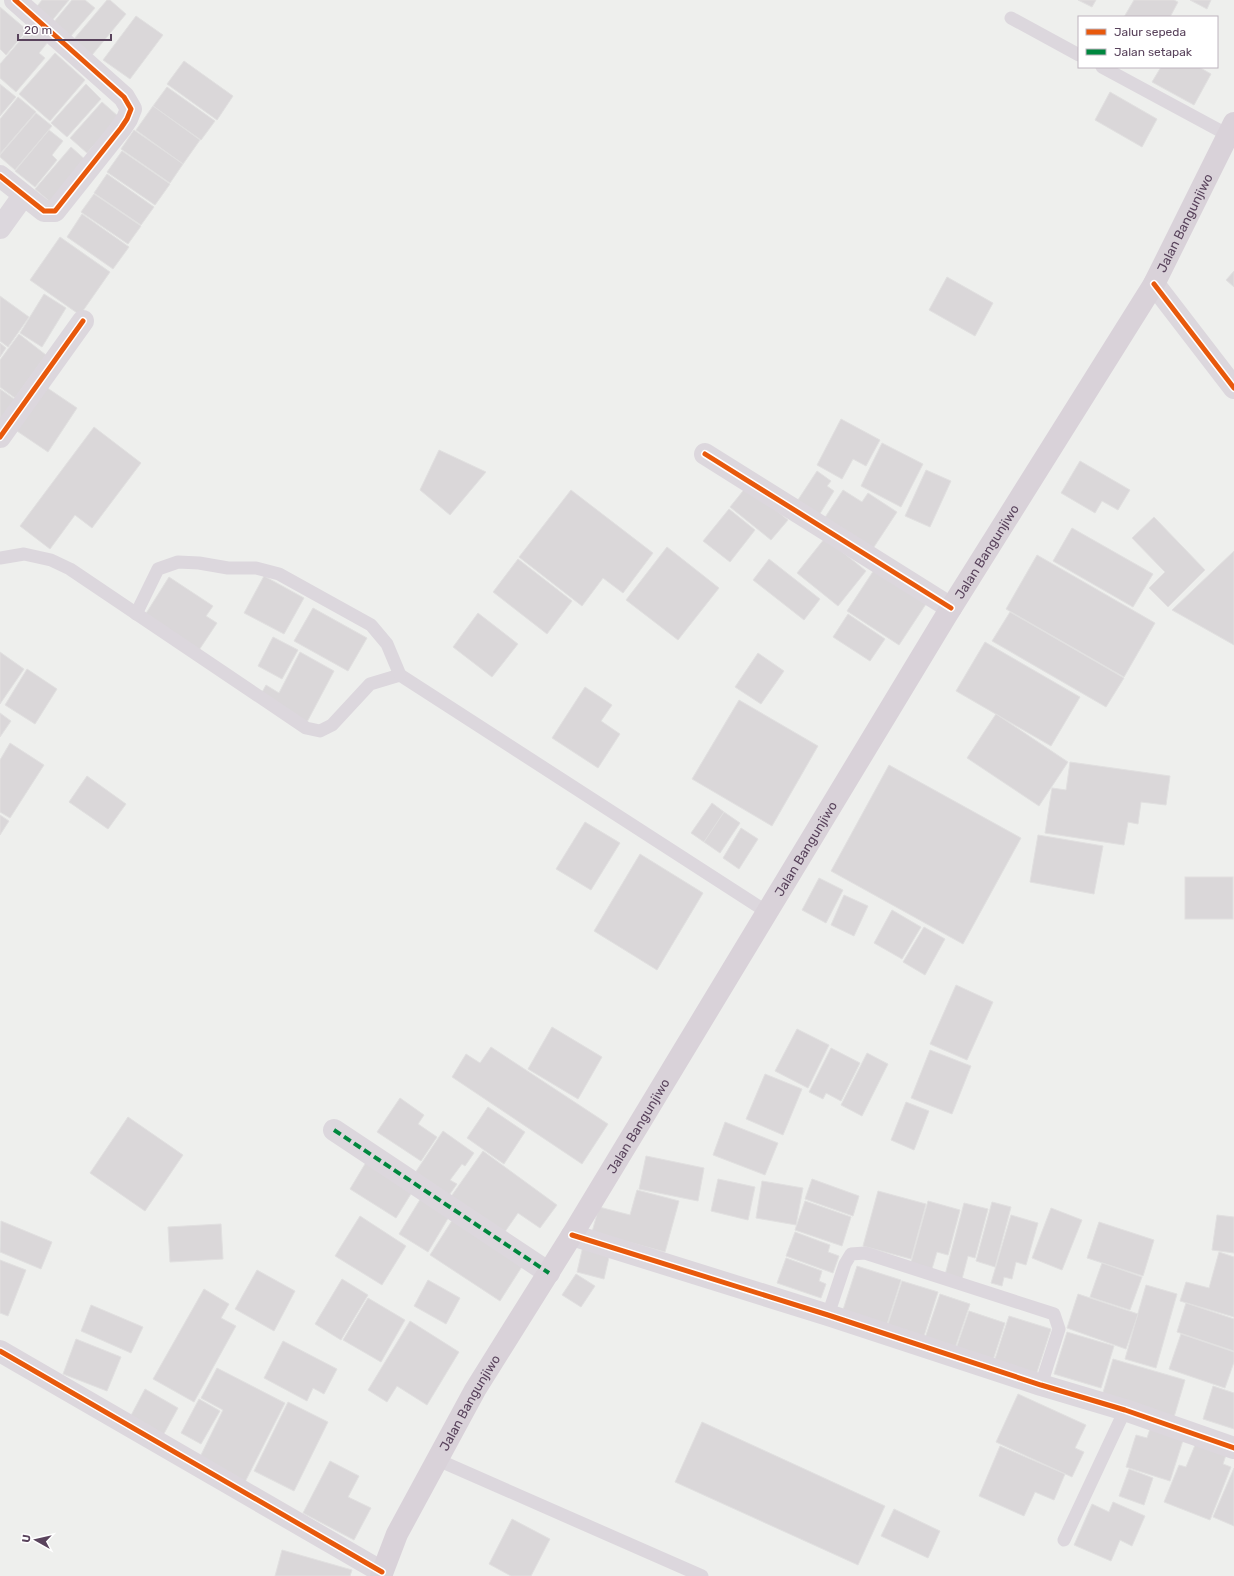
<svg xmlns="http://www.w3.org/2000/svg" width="1234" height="1576" viewBox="0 0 1234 1576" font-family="Rubik,sans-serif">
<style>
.building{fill:#dad7d9;stroke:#e1e0e0}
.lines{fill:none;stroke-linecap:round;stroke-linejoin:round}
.service{stroke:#dcd7dd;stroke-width:13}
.minor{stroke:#dcd7dd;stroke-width:22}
.secondary{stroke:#d9d2d9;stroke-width:22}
.quiet{stroke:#00873e;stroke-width:4;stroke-dasharray:8 4;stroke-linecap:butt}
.cycleway-casing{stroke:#fff;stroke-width:8}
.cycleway{stroke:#e8590c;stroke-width:5}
.labels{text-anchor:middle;stroke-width:4;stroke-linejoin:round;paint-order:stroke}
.street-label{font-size:13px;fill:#59435c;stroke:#fff}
</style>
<rect width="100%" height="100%" fill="#eeefed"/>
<g class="building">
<polygon points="42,0 69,0 50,23 34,10"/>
<polygon points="72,0 85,0 95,8 70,37 53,23"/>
<polygon points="107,0 110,0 126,14 92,55 74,39"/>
<polygon points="1078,0 1096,0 1092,7"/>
<polygon points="1134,0 1174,0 1178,2 1170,17 1124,17"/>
<polygon points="1190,0 1211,0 1207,9"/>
<polygon points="0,7 27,30 6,55 0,49"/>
<polygon points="136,16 163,35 130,79 103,60"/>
<polygon points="35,23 52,37 39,53 45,58 16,92 0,78 0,64"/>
<polygon points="55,53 85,80 50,121 19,94"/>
<polygon points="184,61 233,96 217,120 167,84"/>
<polygon points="1161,67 1199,67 1211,74 1194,105 1152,82"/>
<polygon points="0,84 16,97 0,116"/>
<polygon points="86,84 101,99 67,137 51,123"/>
<polygon points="167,87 215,121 201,140 153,106"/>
<polygon points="1110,92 1157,119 1142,147 1095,120"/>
<polygon points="18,97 36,112 0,154 0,119"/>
<polygon points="102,102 119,117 87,153 70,138"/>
<polygon points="153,106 200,140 183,164 136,130"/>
<polygon points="36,113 52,126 15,170 0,157 0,155"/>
<polygon points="49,130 63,141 52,155 57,160 35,187 15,171"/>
<polygon points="134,130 183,164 170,183 121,149"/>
<polygon points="71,147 89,163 54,205 35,189"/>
<polygon points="122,151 170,184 155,205 107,172"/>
<polygon points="107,174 154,207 141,225 94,193"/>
<polygon points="94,194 141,226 128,244 81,212"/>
<polygon points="82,214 129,247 113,269 67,237"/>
<polygon points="60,237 110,272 80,315 30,280"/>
<polygon points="1234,271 1234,287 1226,280"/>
<polygon points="947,277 993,303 975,336 929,310"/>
<polygon points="44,294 66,308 42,347 20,333"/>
<polygon points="0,296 29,317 8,347 0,341"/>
<polygon points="19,334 46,355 15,398 0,387 0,360"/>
<polygon points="0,343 6,348 0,357"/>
<polygon points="40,383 77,408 48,452 11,427"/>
<polygon points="0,389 17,401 0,425"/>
<polygon points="841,419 880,440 866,466 853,459 842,479 817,465"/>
<polygon points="94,427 141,463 92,528 75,515 50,549 20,526"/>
<polygon points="882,443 923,464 901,507 861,486"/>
<polygon points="439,450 486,472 450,515 420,490"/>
<polygon points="1080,461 1130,490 1118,510 1102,501 1095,513 1061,493"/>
<polygon points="926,470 951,481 930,527 905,516"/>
<polygon points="817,471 831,481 827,486 834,491 816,520 794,506"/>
<polygon points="747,486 788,520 771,540 730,507"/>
<polygon points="571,490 653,553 623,593 603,578 582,606 519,557"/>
<polygon points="843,490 862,502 868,493 897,512 870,553 822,522"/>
<polygon points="729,509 755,530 730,562 703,541"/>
<polygon points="1154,517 1205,570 1168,607 1149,588 1165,572 1132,538"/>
<polygon points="1072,528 1153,574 1133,607 1053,561"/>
<polygon points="825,538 866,571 838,606 797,573"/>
<polygon points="667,547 719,588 678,640 626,600"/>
<polygon points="1234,551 1234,645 1172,610"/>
<polygon points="1037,555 1155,623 1124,677 1006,609"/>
<polygon points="518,559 572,601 547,634 493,592"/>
<polygon points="769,559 820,599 804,620 753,580"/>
<polygon points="876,567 928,601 899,645 847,611"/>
<polygon points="264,576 304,598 284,634 244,613"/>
<polygon points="169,577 213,606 206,616 217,623 199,650 145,615"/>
<polygon points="313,608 367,638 348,671 294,641"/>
<polygon points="1010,612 1124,678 1106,707 992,641"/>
<polygon points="478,613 518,644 492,677 453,647"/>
<polygon points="848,614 885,639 870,661 833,637"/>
<polygon points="273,637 298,650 282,679 258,666"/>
<polygon points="985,642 1080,697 1051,746 956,691"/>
<polygon points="0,652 24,669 0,704"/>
<polygon points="300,652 334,671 307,722 260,696 266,685 279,693"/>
<polygon points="758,653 784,671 761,704 735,687"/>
<polygon points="27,669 57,689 35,724 5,705"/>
<polygon points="585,687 612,705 601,721 620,734 598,768 552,738"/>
<polygon points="739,700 818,746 772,826 692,779"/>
<polygon points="0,713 11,721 0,737"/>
<polygon points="996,714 1068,762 1039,806 967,758"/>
<polygon points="10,743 44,765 10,818 0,812 0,760"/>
<polygon points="1070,762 1170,776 1166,805 1141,802 1138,824 1128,822 1124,845 1045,833 1052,788 1066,790"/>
<polygon points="889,765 1021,838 963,944 831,871"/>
<polygon points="87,776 126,804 108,829 69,802"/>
<polygon points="712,803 724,812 704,842 691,833"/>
<polygon points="724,812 740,823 720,853 704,842"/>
<polygon points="0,815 9,821 0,835"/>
<polygon points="585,822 620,843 591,890 556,869"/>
<polygon points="741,828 758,839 739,869 723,858"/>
<polygon points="1038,835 1103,846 1094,894 1030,882"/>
<polygon points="640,854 703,893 657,970 594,931"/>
<rect x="1185" y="877" width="48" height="42"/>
<polygon points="819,878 843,890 826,923 802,910"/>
<polygon points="844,895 868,906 854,936 831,925"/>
<polygon points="892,910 921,927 902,959 874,943"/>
<polygon points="924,927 945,939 925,975 903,962"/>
<polygon points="956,985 993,1002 967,1060 930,1044"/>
<polygon points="552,1027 602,1057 578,1099 528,1069"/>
<polygon points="797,1029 829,1045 808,1088 775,1071"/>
<polygon points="491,1047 608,1124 582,1164 452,1077 466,1054 480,1063"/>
<polygon points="831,1048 860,1063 841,1101 826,1093 823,1099 809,1092"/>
<polygon points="930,1050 971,1066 952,1114 911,1098"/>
<polygon points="867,1053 888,1064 862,1116 841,1105"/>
<polygon points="765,1074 802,1089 783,1135 746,1119"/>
<polygon points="400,1098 424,1115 418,1124 437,1137 421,1161 377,1132"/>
<polygon points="906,1102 929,1111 914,1150 891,1140"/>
<polygon points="488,1107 525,1132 504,1164 467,1138"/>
<polygon points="128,1117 183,1155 145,1211 90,1173"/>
<polygon points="725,1122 778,1143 765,1175 713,1155"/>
<polygon points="443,1131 474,1153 465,1166 462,1164 450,1180 457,1184 447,1198 413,1176"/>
<polygon points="483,1151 557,1205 540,1228 518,1213 502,1236 450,1198"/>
<polygon points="646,1156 704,1168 698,1201 639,1189"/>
<polygon points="368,1159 414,1189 396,1218 350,1189"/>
<polygon points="718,1179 755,1187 748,1220 711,1211"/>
<polygon points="812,1179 859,1196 853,1216 805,1199"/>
<polygon points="762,1181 803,1188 796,1225 756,1218"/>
<polygon points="637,1190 679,1201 665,1252 592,1232 599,1207 630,1215"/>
<polygon points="878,1191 926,1204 911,1259 863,1246"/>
<polygon points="421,1198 450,1215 428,1252 399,1234"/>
<polygon points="805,1201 851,1217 842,1246 795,1230"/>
<polygon points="928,1201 960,1210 948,1255 937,1252 931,1272 910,1266"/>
<polygon points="992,1202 1011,1207 995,1267 976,1261"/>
<polygon points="964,1203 988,1209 975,1258 968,1256 962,1279 945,1275"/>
<polygon points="1051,1208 1082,1220 1062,1270 1032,1258"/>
<polygon points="1011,1215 1038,1223 1026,1265 1016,1262 1012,1279 1004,1277 1002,1286 991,1283"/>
<polygon points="1217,1215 1234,1217 1234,1253 1212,1250"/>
<polygon points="360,1216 406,1246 382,1285 335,1256"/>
<polygon points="453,1219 523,1265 500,1301 430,1255"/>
<polygon points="1,1221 52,1242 41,1269 0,1252"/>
<polygon points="1099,1222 1154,1240 1143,1276 1087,1258"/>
<polygon points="221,1224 223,1259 170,1262 168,1227"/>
<polygon points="795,1232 830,1245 828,1252 839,1256 833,1273 786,1256"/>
<polygon points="583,1246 610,1253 604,1279 577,1272"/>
<polygon points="1219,1252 1234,1257 1234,1317 1180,1301 1186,1282 1209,1288"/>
<polygon points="786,1258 822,1271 819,1281 826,1284 821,1298 777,1283"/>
<polygon points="0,1260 26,1270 8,1316 0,1313"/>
<polygon points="1102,1263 1142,1277 1130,1310 1090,1297"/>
<polygon points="857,1266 901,1280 886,1327 842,1313"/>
<polygon points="257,1270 295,1291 274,1331 235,1309"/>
<polygon points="576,1274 595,1286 581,1307 562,1295"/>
<polygon points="342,1279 368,1295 341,1340 315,1324"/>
<polygon points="428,1280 460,1298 446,1324 414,1306"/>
<polygon points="902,1281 938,1292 923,1339 887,1327"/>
<polygon points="1146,1285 1177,1294 1156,1368 1125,1359"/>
<polygon points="204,1289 229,1304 221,1318 236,1326 194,1402 153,1379"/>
<polygon points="940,1294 970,1304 955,1348 925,1338"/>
<polygon points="1078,1294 1138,1314 1126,1349 1067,1328"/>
<polygon points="368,1298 405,1320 381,1362 343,1340"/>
<polygon points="1186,1303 1234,1319 1234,1351 1177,1332"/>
<polygon points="91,1305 143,1327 131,1353 81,1331"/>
<polygon points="969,1311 1005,1323 993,1360 956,1349"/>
<polygon points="1009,1316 1051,1329 1036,1375 994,1362"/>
<polygon points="410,1321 459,1352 427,1405 397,1386 387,1402 368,1390"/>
<polygon points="1067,1332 1114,1346 1101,1388 1054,1374"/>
<polygon points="1181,1334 1234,1352 1234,1362 1225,1388 1169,1369"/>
<polygon points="76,1339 121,1357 107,1391 63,1374"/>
<polygon points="283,1341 337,1369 324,1394 313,1388 307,1401 264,1378"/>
<polygon points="1113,1359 1185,1380 1174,1417 1102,1396"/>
<polygon points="217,1368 285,1403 245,1482 199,1459 223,1410 201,1398"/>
<polygon points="1213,1386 1234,1393 1234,1429 1203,1419"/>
<polygon points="145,1389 178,1408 161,1439 128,1421"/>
<polygon points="1018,1394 1086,1425 1075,1448 1084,1452 1072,1477 996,1442"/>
<polygon points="199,1399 220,1411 201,1444 181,1433"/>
<polygon points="288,1402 328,1422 294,1491 254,1471"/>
<polygon points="702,1422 885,1506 858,1565 675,1482"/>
<polygon points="1152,1423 1185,1434 1170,1481 1126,1467 1136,1435 1147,1438"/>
<polygon points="1198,1438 1228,1449 1223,1464 1231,1467 1210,1520 1164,1502 1179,1465 1186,1467"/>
<polygon points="1000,1446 1065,1474 1054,1500 1035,1492 1024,1516 979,1496"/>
<polygon points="330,1461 359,1476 348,1497 371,1508 354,1540 303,1513"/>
<polygon points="1234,1468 1234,1526 1213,1517"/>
<polygon points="1129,1469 1153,1478 1144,1505 1119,1496"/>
<polygon points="1113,1502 1145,1516 1132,1546 1120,1540 1111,1561 1074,1545 1092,1504 1109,1512"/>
<polygon points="894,1509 940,1531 928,1558 881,1536"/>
<polygon points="512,1519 550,1539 531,1576 511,1576 489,1564"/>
<polygon points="282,1550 352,1570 350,1576 275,1576"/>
</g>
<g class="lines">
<g class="service">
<polyline points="1011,18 1079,55"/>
<polyline points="1102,67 1228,135"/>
<polyline points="0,558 24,554 51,560 70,569 306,728 320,731 332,725 370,684 400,675 767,912"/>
<polyline points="136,614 158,569 178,562 199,563 228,568 256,568 279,574 371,625 387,644 400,675"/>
<polyline points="828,1315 845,1264 851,1254 865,1253 1054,1314 1059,1329 1041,1385"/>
<polyline points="438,1460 702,1576"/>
<polyline points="1064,1540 1125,1410"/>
</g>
<g class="minor">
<polyline points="0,176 44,211 55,211 121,128 127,119 131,109 124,97 15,0"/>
<polyline points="0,228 23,196"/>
<polyline points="1154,284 1234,388"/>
<polyline points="0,437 83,321"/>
<polyline points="705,454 951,608"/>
<polyline points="334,1130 549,1273"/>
<polyline points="572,1235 828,1315 1041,1385 1125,1410 1234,1448"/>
<polyline points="0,1351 382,1572"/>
</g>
<path class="secondary" id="s1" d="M381 1576 397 1534 475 1390 572 1235 946 616 1154 284 1234 123"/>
<polyline class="quiet" points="334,1130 549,1273"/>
<g class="cycleway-casing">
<g id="cycleway">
<polyline points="0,176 44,211 55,211 121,128 127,119 131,109 124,97 15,0"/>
<polyline points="1154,284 1234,388"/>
<polyline points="0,437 83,321"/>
<polyline points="705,454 951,608"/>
<polyline points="572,1235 828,1315 1041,1385 1125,1410 1234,1448"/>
<polyline points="0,1351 382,1572"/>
</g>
</g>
<use href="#cycleway" class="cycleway"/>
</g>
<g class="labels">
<g class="street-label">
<text dy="5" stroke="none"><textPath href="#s1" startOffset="1575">Jalan Bangunjiwo</textPath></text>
<text dy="5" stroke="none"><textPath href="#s1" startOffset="1191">Jalan Bangunjiwo</textPath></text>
<text dy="5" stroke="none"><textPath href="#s1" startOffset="843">Jalan Bangunjiwo</textPath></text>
<text dy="5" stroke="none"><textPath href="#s1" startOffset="519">Jalan Bangunjiwo</textPath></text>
<text dy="5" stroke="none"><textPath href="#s1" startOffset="195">Jalan Bangunjiwo</textPath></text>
</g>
</g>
<rect x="1078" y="16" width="140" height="52" fill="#ffffff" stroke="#bdb4be"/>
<rect x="1086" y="29" width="20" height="6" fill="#e8590c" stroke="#bdb4be"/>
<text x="1114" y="36" font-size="12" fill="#59435c">Jalur sepeda</text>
<rect x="1086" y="49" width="20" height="6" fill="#00873e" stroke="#bdb4be"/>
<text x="1114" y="56" font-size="12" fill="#59435c">Jalan setapak</text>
<g transform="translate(36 1540) rotate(278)" stroke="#ffffff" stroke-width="3" paint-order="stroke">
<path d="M0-3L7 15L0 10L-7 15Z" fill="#59435c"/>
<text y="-6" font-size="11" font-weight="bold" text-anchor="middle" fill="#59435c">U</text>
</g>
<path d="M18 34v6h93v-6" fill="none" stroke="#59435c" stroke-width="2"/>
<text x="24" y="34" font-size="12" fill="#59435c" stroke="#ffffff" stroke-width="3" paint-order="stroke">20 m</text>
</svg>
